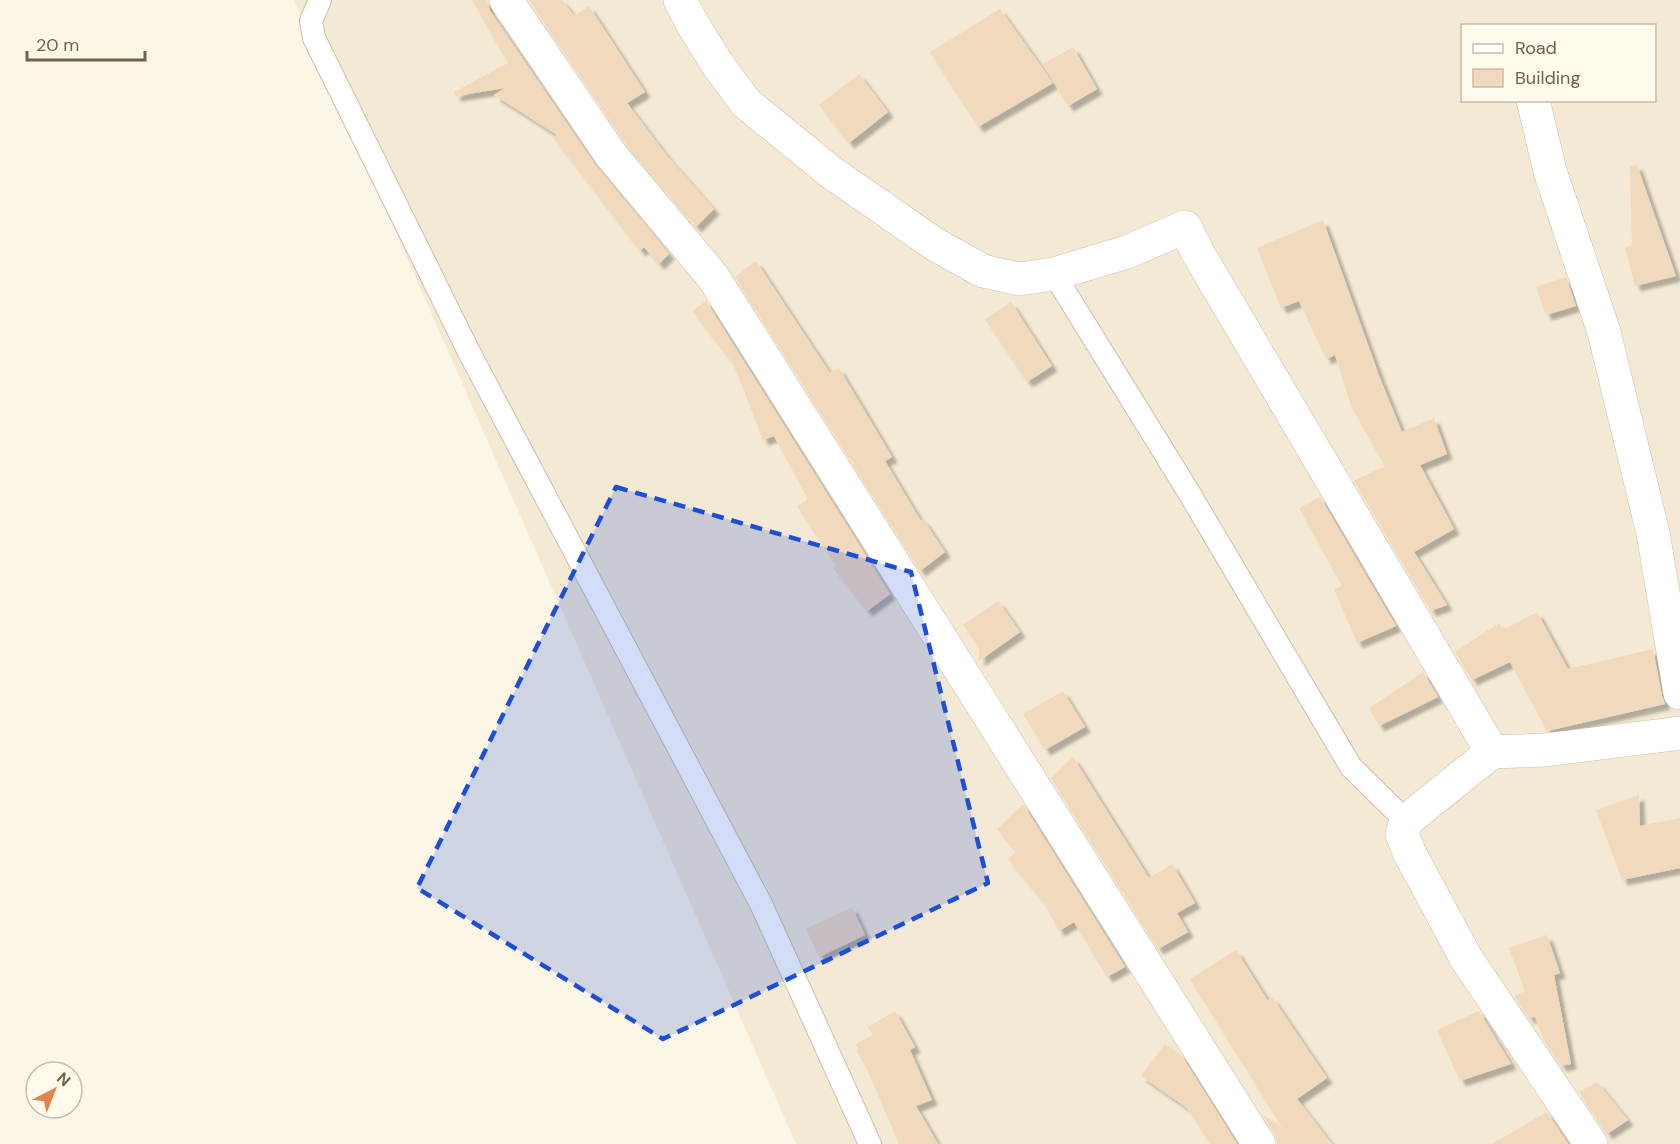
<svg xmlns="http://www.w3.org/2000/svg" width="1680" height="1144" viewBox="0 0 1680 1144" font-family="'DM Sans',sans-serif">
<style>
.residential{fill:#f3e9d4;fill-rule:evenodd}
.building{fill:#f1d9be;filter:url(#shadow)}
.lines{fill:none;stroke-linecap:round;stroke-linejoin:round}
.lane-casing{stroke:#cdbfac;stroke-width:24}
.street-casing{stroke:#cdbfac;stroke-width:34}
.lane{stroke:#fff;stroke-width:22}
.street{stroke:#fff;stroke-width:33}
.marked{fill:#1d4ed8;fill-opacity:0.2;stroke:#1d4ed8;stroke-width:4.5;stroke-dasharray:12 8;stroke-linejoin:round}
</style>
<defs>
<filter id="shadow"><feDropShadow dx="5.5" dy="5.5" stdDeviation="1.5" flood-color="#0004"/></filter>
</defs>
<rect width="100%" height="100%" fill="#fcf6e6"/>
<path class="residential" d="M294 0H1680V1144H796ZM1462 26H1654V100H1462Z"/>
<g class="building">
<polygon points="472,0 487,0 490,11 596,166 669,254 659,264 644,247 640,251 553,137 557,135 494,95 505,88 456,96 454,92 508,63"/>
<polygon points="529,0 562,0 574,16 589,6 645,92 627,103 668,157 714,209 696,227 626,144"/>
<polygon points="1000,9 1053,83 978,127 930,52"/>
<polygon points="1073,47 1097,89 1068,106 1043,64"/>
<polygon points="859,74 888,112 849,143 819,105"/>
<polygon points="1637,165 1676,276 1635,286 1625,247 1632,245 1630,166"/>
<polygon points="1323,220 1380,378 1402,432 1434,418 1447,454 1420,465 1454,529 1414,552 1447,605 1431,611 1354,481 1385,466 1351,406 1335,355 1326,359 1299,301 1281,308 1257,248"/>
<polygon points="756,261 830,373 839,368 892,457 885,461 921,521 923,519 945,552 920,571 735,277"/>
<polygon points="1566,277 1576,306 1546,315 1536,287"/>
<polygon points="706,301 890,594 867,611 833,568 836,566 797,506 808,499 774,436 763,440 733,363 692,311"/>
<polygon points="1011,302 1052,366 1027,382 985,319"/>
<polygon points="1320,497 1396,626 1357,643 1334,589 1342,586 1299,508"/>
<polygon points="998,601 1020,632 979,661 979,647 963,625"/>
<polygon points="1537,612 1568,669 1653,649 1662,696 1665,704 1547,731 1510,662 1472,680 1455,652 1499,623 1503,630"/>
<polygon points="1423,672 1438,697 1379,726 1369,708"/>
<polygon points="1063,691 1085,727 1045,750 1023,714"/>
<polygon points="1073,757 1149,878 1172,864 1195,903 1177,913 1188,932 1158,949 1051,778"/>
<polygon points="1639,795 1640,826 1680,818 1680,868 1622,880 1596,810"/>
<polygon points="1023,804 1125,967 1107,977 1074,922 1059,931 1043,901 1008,859 1017,851 997,829"/>
<polygon points="852,907 865,935 819,957 806,929"/>
<polygon points="1547,935 1560,973 1554,975 1571,1064 1561,1066 1544,1040 1535,1017 1529,1018 1514,996 1525,991 1509,948"/>
<polygon points="1236,950 1268,1001 1272,997 1327,1078 1297,1099 1332,1144 1278,1144 1275,1134 1262,1114 1283,1129 1190,979"/>
<polygon points="895,1011 915,1047 910,1050 932,1100 916,1106 938,1144 899,1144 866,1067 856,1050 858,1049 856,1044 873,1035 868,1027"/>
<polygon points="1479,1011 1511,1064 1460,1081 1437,1030"/>
<polygon points="1165,1044 1182,1056 1237,1144 1210,1144 1187,1108 1141,1076"/>
<polygon points="1597,1082 1628,1120 1607,1134 1579,1092"/>
<polygon points="1547,1112 1568,1144 1492,1144"/>
</g>
<g class="lines">
<g class="lane-casing">
<g id="lane">
<polyline points="320,0 311,21 314,38 469,352 761,904 870,1144"/>
<polyline points="1054,274 1188,491 1351,767 1406,821"/>
</g>
</g>
<g class="street-casing">
<g id="street">
<polyline points="506,0 611,155 713,277 1259,1144"/>
<polyline points="680,0 693,25 718,65 746,103 832,173 936,245 983,271 1019,279 1054,274 1127,252 1185,227 1198,253 1492,752 1545,750 1680,733"/>
<polyline points="1533,100 1550,171 1604,332 1653,533 1680,693"/>
<polyline points="1492,752 1406,821 1402,834 1409,852 1466,958 1591,1144"/>
</g>
</g>
<use href="#lane" class="lane"/>
<use href="#street" class="street"/>
</g>
<path class="marked" d="M616 487 911 572 988 883 663 1039 417 888Z"/>
<rect x="1461" y="24" width="195" height="78" fill="#fffaec" stroke="#c7bcac" stroke-width="1.5"/>
<rect x="1473" y="44" width="30" height="9" fill="#ffffff" stroke="#c7bcac" stroke-width="1.5"/>
<text x="1515" y="54" font-size="18" fill="#74604b">Road</text>
<rect x="1473" y="69" width="30" height="18" fill="#f1d9be" stroke="#c7bcac" stroke-width="1.5"/>
<text x="1515" y="84" font-size="18" fill="#74604b">Building</text>
<g transform="translate(54 1090) rotate(42)"><circle r="28" fill="#fffaec" stroke="#c7bcac" stroke-width="1.5"/>
<path d="M0-4.5L10 22L0 15L-10 22Z" fill="#e2844e"/>
<text y="-9" font-size="16" font-weight="bold" text-anchor="middle" fill="#74604b">N</text>
</g>
<path d="M27 51v9h118v-9" fill="none" stroke="#74604b" stroke-width="3"/>
<text x="36" y="51" font-size="18" fill="#74604b" stroke="#fffaec" stroke-width="4.5" paint-order="stroke">20 m</text>
</svg>
